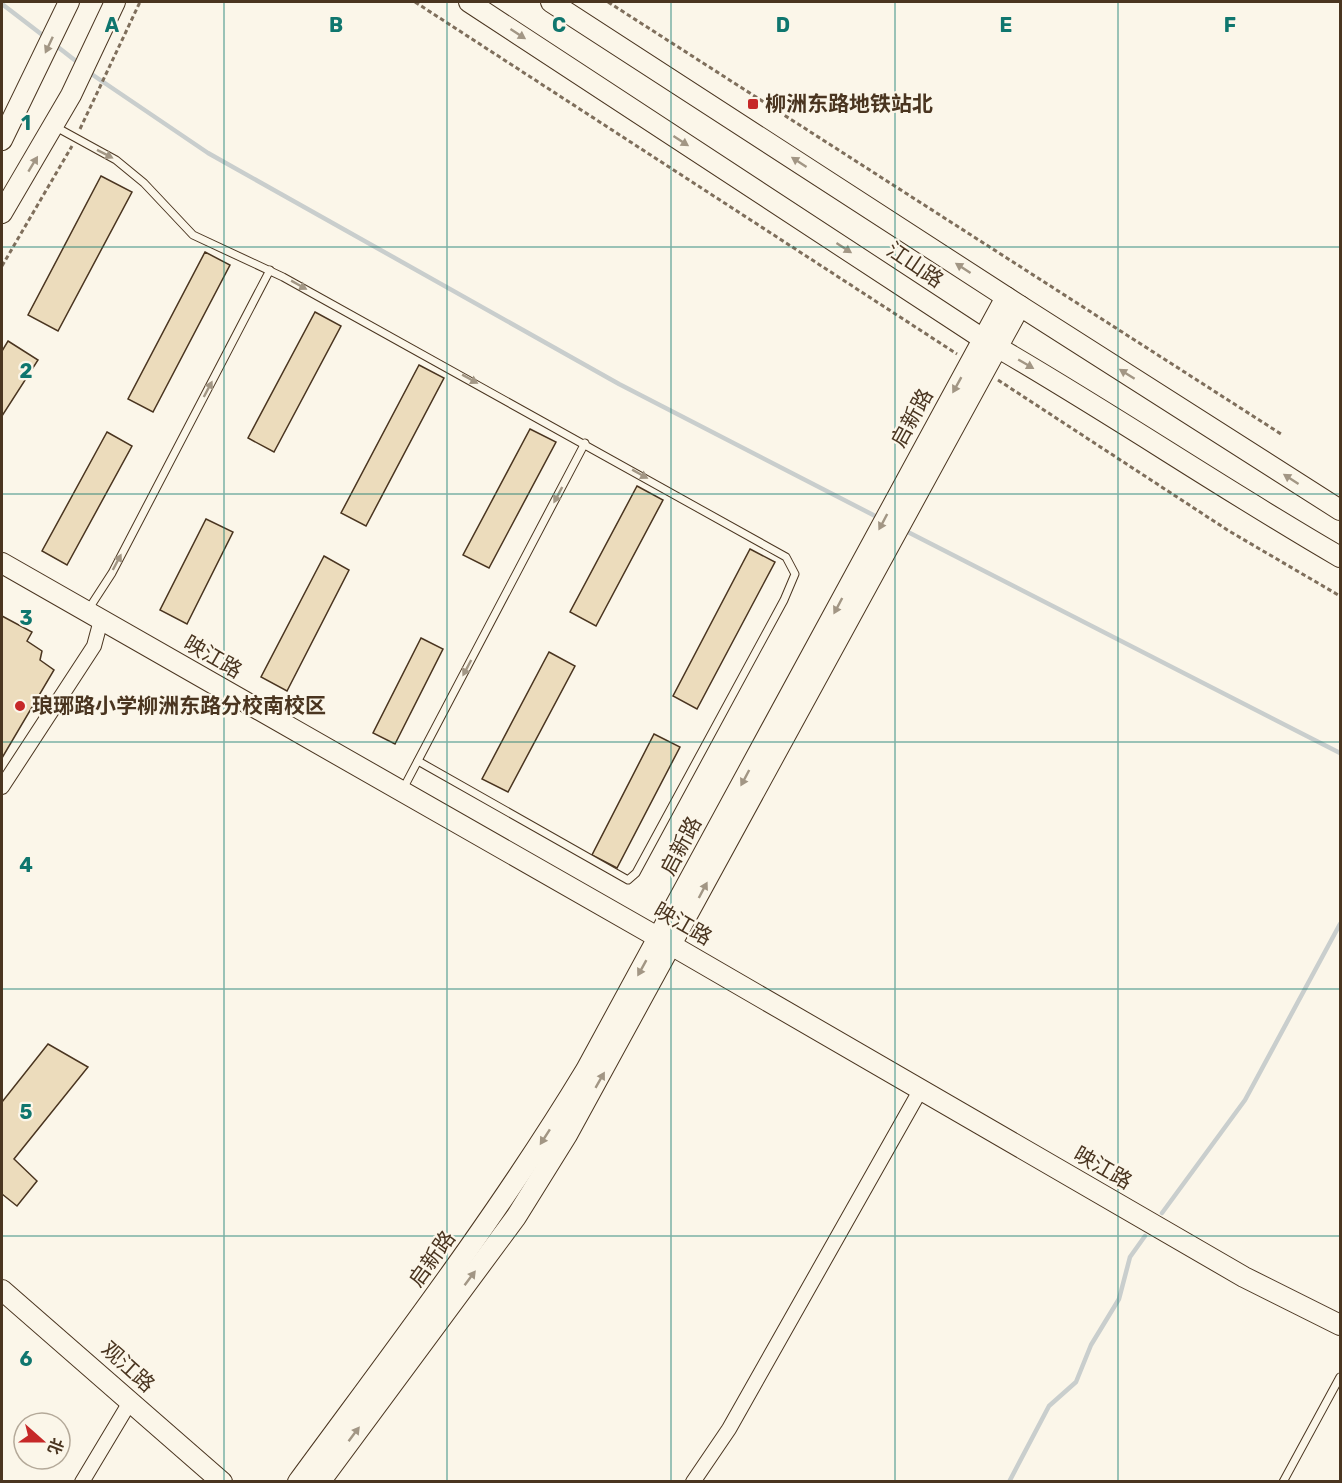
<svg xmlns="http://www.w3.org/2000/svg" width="1342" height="1483" viewBox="0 0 1342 1483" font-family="Rubik,'Noto Sans SC',sans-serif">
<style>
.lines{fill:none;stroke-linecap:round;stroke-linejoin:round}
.stream{stroke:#c9cecd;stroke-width:4.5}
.building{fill:#ecdcbc;stroke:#4a3520;stroke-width:1.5}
.lane-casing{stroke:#4a3520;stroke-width:9}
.street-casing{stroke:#4a3520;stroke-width:16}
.secondary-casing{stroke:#4a3520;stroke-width:22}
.path{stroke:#7f6f5c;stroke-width:3;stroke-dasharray:4.5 3;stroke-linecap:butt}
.lane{stroke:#fbf6e9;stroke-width:7}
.street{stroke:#fbf6e9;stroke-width:14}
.secondary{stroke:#fbf6e9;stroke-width:20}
.oneway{fill:#a29684}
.grid{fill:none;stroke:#0f766e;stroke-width:1.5;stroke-opacity:0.55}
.poi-dot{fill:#c62828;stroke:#fbf6e9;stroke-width:2}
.labels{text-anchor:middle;stroke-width:4.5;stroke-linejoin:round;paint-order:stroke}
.poi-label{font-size:21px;font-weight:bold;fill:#4a3520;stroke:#fbf6e9;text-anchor:start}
.street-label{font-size:21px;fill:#4a3520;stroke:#fbf6e9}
.grid-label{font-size:20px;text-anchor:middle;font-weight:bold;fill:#0f766e;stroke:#fbf6e9;stroke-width:4.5;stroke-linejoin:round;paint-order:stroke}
</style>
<rect width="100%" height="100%" fill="#fbf6e9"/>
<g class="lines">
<g class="stream">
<polyline points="2,4 45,37"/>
<polyline points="54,44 81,65"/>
<polyline points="87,71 208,153 619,384 881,519"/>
<polyline points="902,529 1340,753"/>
<polyline points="1162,1213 1245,1100 1340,924"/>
<polyline points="1009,1482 1049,1406 1076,1382 1091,1345 1119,1299 1130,1257 1145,1236"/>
</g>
</g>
<g class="building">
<polygon points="101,176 132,192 58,331 28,315"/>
<polygon points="205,252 230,265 153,412 128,399"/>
<polygon points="315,312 341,326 274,452 248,438"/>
<polygon points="8,341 38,360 2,416 2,351"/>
<polygon points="419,365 444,378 366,526 341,513"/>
<polygon points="530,429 556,442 489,568 463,555"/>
<polygon points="107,432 132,446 67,565 42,551"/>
<polygon points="637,486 663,500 596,626 570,612"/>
<polygon points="206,519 233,532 187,624 160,610"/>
<polygon points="750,549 775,562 697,709 673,696"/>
<polygon points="324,556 349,570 287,691 261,677"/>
<polygon points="2,616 32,632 27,641 42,651 40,660 54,670 2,758"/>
<polygon points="421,638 443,649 395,744 373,733"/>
<polygon points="549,652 575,666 508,792 482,779"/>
<polygon points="654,734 680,747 617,868 592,855"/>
<polygon points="48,1044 88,1067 14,1159 37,1181 17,1206 2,1194 2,1102"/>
</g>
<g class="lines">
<g class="lane-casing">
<g id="lane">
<polyline points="54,126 116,160 144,183 193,235 283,277 786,557 795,574 784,600 636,873 628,880 418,761"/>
<polyline points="88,610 112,573 270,270"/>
<polyline points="403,789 585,443"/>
<polyline points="1283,1482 1340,1377"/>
</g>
</g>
<g class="street-casing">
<g id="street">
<polyline points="2,787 94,646 101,620"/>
<polyline points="82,1482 130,1402"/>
<polyline points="693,1482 729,1429 921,1089"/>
</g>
</g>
<g class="secondary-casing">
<g id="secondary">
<path d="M469 2 983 339C1104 408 1219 487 1340 557"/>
<polyline points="551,2 1020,306 1340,510"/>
<polyline points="2,140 69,2"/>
<polyline points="2,213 71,95 115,2"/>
<polyline points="2,563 659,938 1244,1277 1340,1325"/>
<polyline points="2,1290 222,1482"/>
<path d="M298 1482C397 1347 499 1214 586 1070L1006 297"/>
<polyline points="320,1482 516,1217 567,1135 1020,306"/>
</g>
</g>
<g class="path">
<polyline points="415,2 957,354"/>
<polyline points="608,2 1281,434"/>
<polyline points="80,129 140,2"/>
<polyline points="2,266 72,146"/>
<polyline points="998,380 1229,531 1340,596"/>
</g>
<use href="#lane" class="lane"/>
<use href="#street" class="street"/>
<use href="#secondary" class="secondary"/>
</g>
<defs><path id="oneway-solid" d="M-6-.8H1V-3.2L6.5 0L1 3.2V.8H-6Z" transform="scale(1.5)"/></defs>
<g class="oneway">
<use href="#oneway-solid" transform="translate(518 34) rotate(33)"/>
<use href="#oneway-solid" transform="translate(49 45) rotate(115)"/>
<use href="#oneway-solid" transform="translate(681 141) rotate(33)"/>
<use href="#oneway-solid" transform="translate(105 154) rotate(27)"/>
<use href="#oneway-solid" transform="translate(799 162) rotate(-147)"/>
<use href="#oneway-solid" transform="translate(33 164) rotate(-59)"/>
<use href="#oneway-solid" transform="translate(844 248) rotate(33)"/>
<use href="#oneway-solid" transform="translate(963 268) rotate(-147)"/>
<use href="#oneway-solid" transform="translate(299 285) rotate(29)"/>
<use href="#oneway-solid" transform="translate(1026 364) rotate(30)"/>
<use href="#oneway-solid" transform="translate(1127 374) rotate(-148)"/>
<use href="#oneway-solid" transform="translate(470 379) rotate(29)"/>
<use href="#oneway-solid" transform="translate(957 385) rotate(119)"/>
<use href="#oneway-solid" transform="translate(208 389) rotate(-62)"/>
<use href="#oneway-solid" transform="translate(640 474) rotate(29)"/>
<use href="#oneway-solid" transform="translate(1291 479) rotate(-147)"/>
<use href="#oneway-solid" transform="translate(558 495) rotate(118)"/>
<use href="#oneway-solid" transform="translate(883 522) rotate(118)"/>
<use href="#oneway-solid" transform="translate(117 562) rotate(-62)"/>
<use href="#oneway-solid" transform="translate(838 606) rotate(118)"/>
<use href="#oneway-solid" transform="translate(467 668) rotate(118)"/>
<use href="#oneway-solid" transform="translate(745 778) rotate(118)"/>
<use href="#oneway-solid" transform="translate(703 890) rotate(-62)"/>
<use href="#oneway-solid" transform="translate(642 968) rotate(119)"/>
<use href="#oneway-solid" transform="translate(600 1080) rotate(-60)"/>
<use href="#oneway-solid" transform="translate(545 1137) rotate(123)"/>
<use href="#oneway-solid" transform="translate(470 1278) rotate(-53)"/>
<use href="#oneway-solid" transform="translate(354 1434) rotate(-53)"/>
</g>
<path class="grid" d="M224 2V1482M447 2V1482M671 2V1482M895 2V1482M1118 2V1482M2 247H1340M2 494H1340M2 742H1340M2 989H1340M2 1236H1340"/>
<g class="poi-dot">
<rect x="747" y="98" width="12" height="12" rx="3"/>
<circle cx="20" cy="706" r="6"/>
</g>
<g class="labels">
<g class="poi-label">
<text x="765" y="111">柳洲东路地铁站北</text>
<text x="32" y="713">琅琊路小学柳洲东路分校南校区</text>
</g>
<g class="street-label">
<text transform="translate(915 265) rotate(34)" y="7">江山路</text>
<text transform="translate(912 418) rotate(-61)" y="7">启新路</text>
<text transform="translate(213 657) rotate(30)" y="7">映江路</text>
<text transform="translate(681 846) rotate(-62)" y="7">启新路</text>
<text transform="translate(683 924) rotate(30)" y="7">映江路</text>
<text transform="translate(1103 1168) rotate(30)" y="7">映江路</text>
<text transform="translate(432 1259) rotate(-54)" y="7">启新路</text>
<text transform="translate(128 1367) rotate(42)" y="7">观江路</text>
</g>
</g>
<g class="grid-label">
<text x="112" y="32">A</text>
<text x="336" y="32">B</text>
<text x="559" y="32">C</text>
<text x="783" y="32">D</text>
<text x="1006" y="32">E</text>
<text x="1230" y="32">F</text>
<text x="26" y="130">1</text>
<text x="26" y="378">2</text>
<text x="26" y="625">3</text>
<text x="26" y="872">4</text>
<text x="26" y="1119">5</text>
<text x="26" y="1366">6</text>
</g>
<rect width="1342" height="1483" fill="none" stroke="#4a3520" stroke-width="6"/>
<g transform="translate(42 1441) rotate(111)"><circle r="28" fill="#fbf6e9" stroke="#b4a999" stroke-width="1.5"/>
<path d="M0-4.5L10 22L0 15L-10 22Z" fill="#c62828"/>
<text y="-9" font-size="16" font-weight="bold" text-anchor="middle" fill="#4a3520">北</text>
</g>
</svg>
